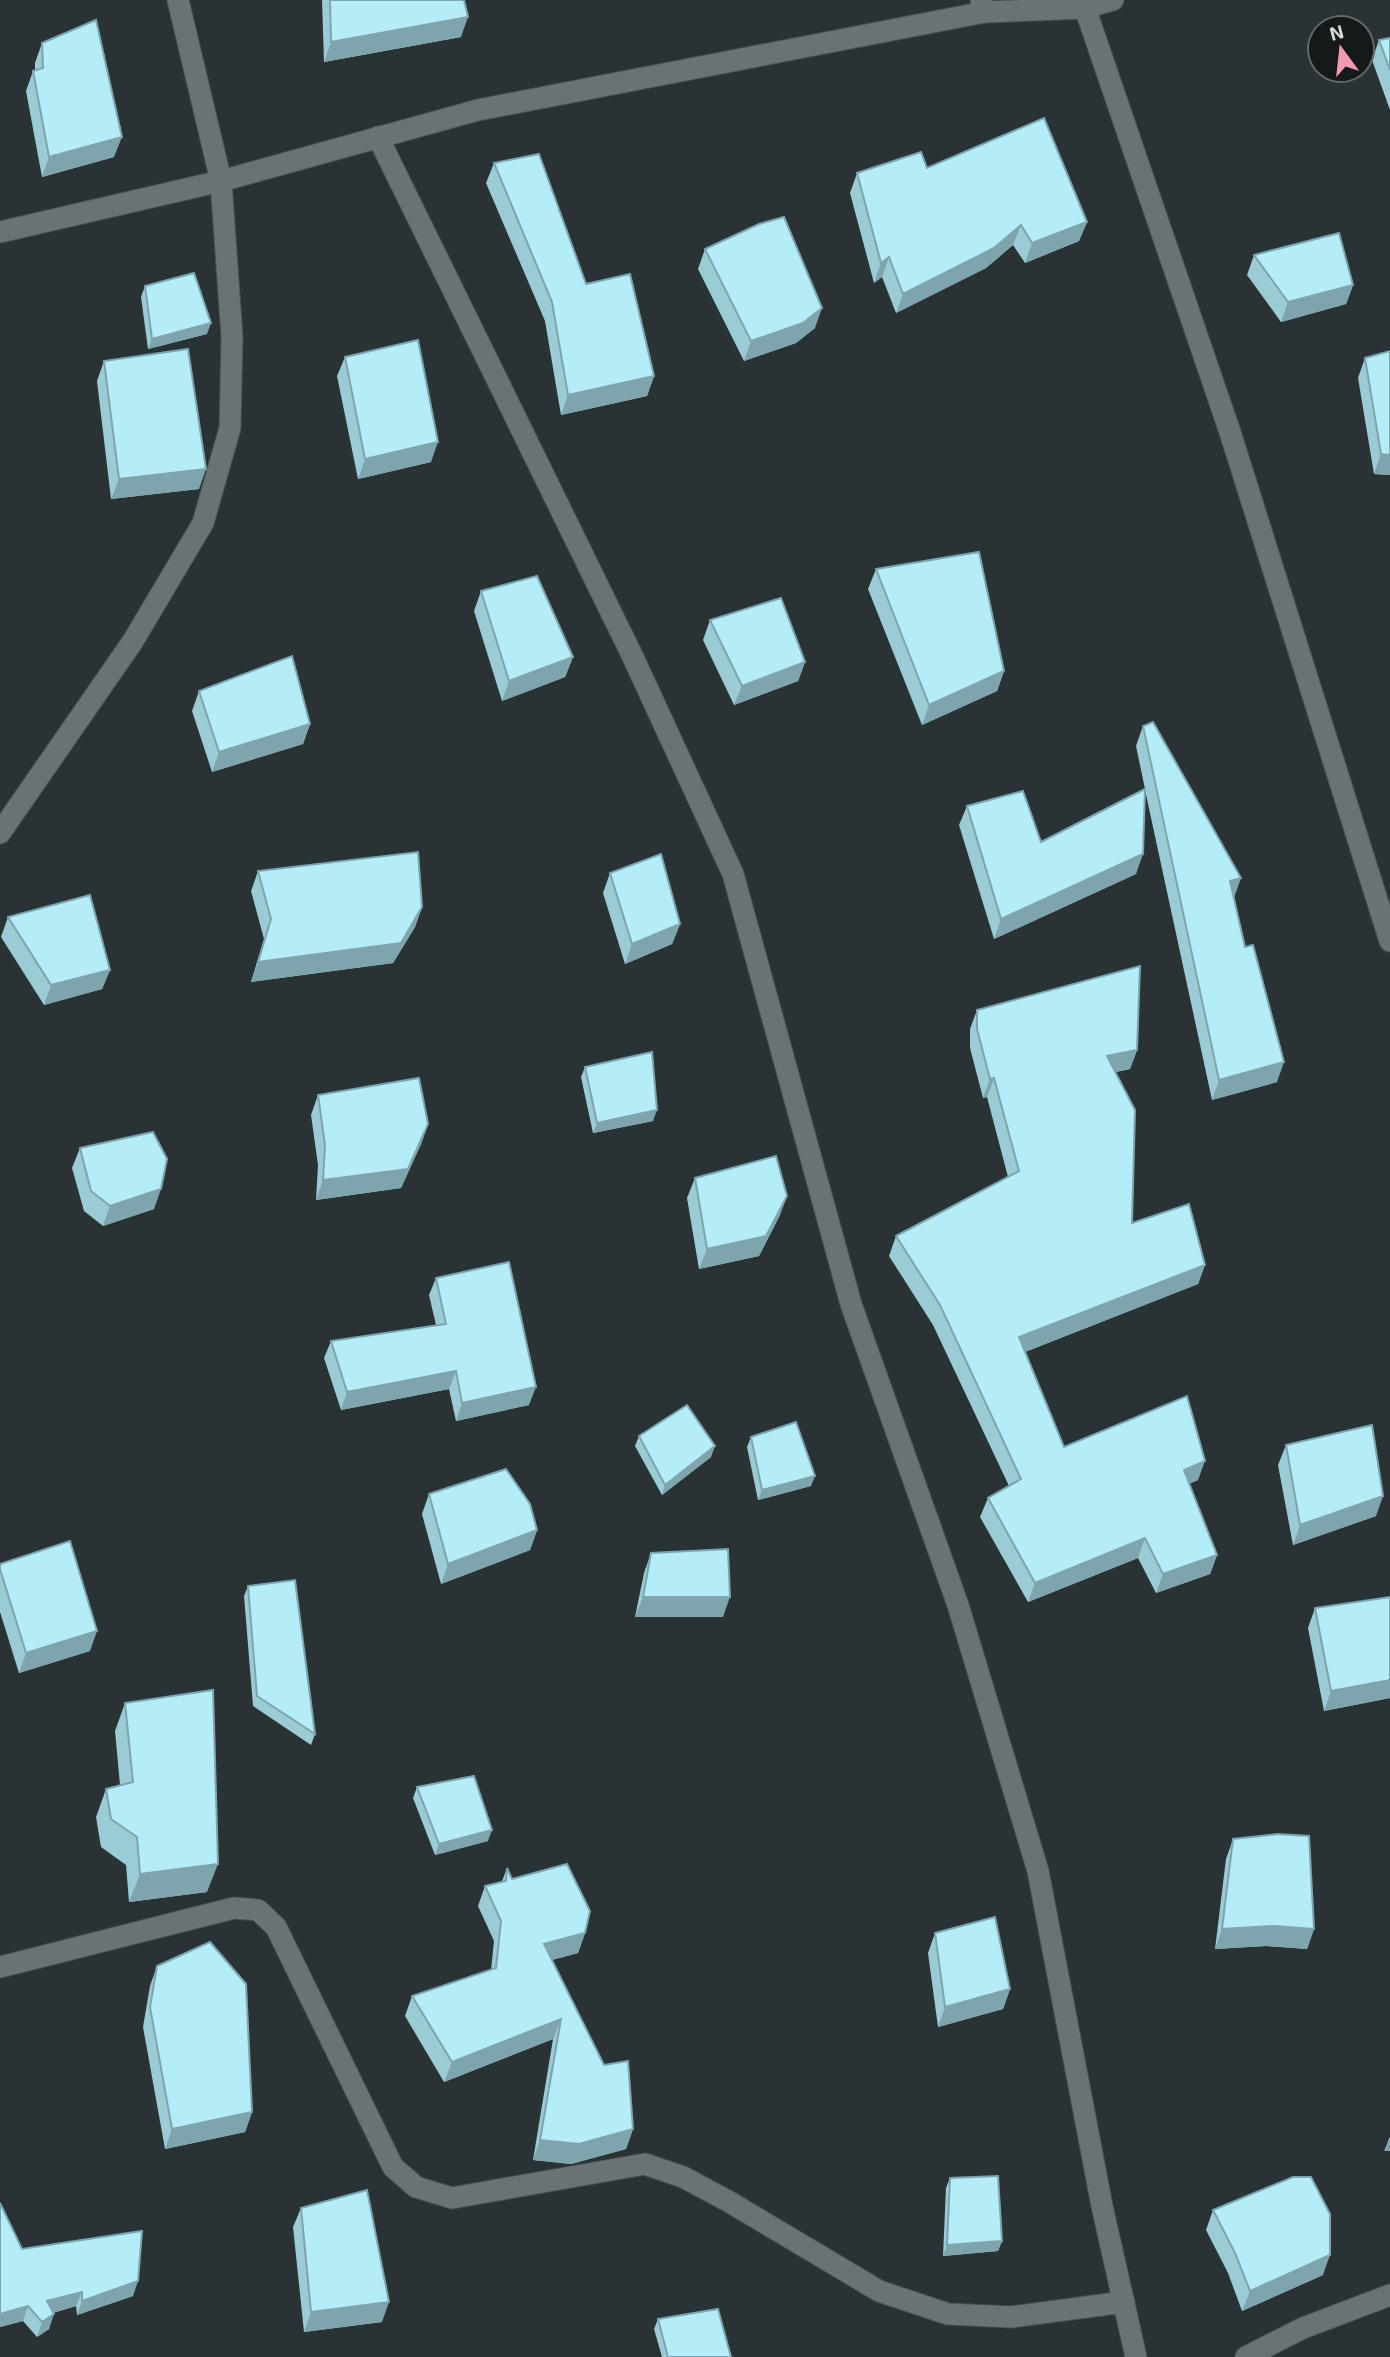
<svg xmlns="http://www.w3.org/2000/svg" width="1390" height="2357" viewBox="0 0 1390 2357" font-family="'Exo 2',sans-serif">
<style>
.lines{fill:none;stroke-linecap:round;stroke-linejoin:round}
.minor-casing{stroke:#485152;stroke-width:23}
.minor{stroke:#697375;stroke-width:21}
.wall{fill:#9bcbd5}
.shaded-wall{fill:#7ea5ae}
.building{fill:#b4ecf8;stroke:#7ea5ae;stroke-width:2}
</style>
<rect width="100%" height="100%" fill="#293234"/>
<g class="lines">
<g class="minor-casing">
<g id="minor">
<polyline points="981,0 985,12 1085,8 1113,0"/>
<polyline points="1085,8 1230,432 1390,941"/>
<polyline points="378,137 632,655 733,874 851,1304 958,1605 1038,1871 1102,2206 1136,2357"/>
<polyline points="0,232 221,181 478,110 985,12"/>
<polyline points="0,833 133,641 203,523 230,428 232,337 221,181 178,0"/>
<polyline points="0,1967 234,1908 258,1910 276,1927 393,2167 416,2187 452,2198 645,2164 683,2177 728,2201 879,2291 948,2314 1012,2317 1124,2302"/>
<polyline points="1246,2357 1303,2328 1390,2295"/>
</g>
</g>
<use href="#minor" class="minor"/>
</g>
<g class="wall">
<polygon points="322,0 464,0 461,37 324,62"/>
<polygon points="1390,38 1390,110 1372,60 1379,40"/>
<polygon points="42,43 114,157 42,177 26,91 33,71 35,71 35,63"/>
<polygon points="494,163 654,376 647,396 561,415 545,321 486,183"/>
<polygon points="927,168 1087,222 1079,241 1025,263 1013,245 986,268 896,313 882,277 874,283 850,193 857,173"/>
<polygon points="705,249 815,328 796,343 744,361 698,269"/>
<polygon points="1254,255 1353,285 1346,304 1281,322 1247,275"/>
<polygon points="145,286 207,334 148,349 141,297"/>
<polygon points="345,357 431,462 358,479 337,376"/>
<polygon points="1365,358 1390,475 1374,474 1358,378"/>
<polygon points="104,361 199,489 111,499 97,381"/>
<polygon points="876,569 1004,671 997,691 922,725 868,589"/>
<polygon points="481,591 573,657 565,677 502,701 474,611"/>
<polygon points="710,620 805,662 798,681 734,705 703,640"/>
<polygon points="199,691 310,724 303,744 212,772 192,711"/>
<polygon points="1143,726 1234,898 1277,1082 1212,1100 1145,790 1136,874 994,939 959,825 967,806 1041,842 1145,789 1136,746"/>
<polygon points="258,871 422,907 415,927 393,963 251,982 264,939 251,891"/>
<polygon points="610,873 680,924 672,944 625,964 603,893"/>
<polygon points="8,917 110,970 102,989 44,1005 1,937"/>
<polygon points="977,1010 1137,1050 1130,1069 1116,1072 1132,1223 1205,1265 1198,1284 1025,1352 1064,1447 1198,1480 1189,1484 1217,1555 1210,1574 1156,1593 1138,1558 1028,1602 980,1517 988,1498 1009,1486 933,1325 889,1256 896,1236 1008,1177 987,1097 983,1098 970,1048 970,1029"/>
<polygon points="585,1067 653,1121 593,1133 581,1077"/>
<polygon points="318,1095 428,1124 421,1144 401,1188 316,1200 318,1165 311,1115"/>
<polygon points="80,1148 154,1209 103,1226 84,1211 72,1168"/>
<polygon points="695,1178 780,1215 759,1256 699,1269 687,1198"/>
<polygon points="436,1278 529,1405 456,1421 449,1389 341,1410 324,1358 331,1341 436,1325 429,1295"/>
<polygon points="639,1436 711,1457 662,1495 635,1446"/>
<polygon points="751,1437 811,1486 758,1500 747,1447"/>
<polygon points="1286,1445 1376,1516 1293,1545 1278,1465"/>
<polygon points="429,1494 537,1530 530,1550 441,1584 422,1514"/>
<polygon points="651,1553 723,1617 635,1617 644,1573"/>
<polygon points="0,1569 90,1651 19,1673 0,1612"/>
<polygon points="248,1586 315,1734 311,1745 253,1706 244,1596"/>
<polygon points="1390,1597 1390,1698 1324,1711 1308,1628 1315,1608"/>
<polygon points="125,1703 207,1892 129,1902 126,1865 101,1847 96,1817 106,1789 120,1785 115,1731"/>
<polygon points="417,1787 488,1841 435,1855 413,1798"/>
<polygon points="1233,1839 1314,1929 1307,1949 1266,1946 1215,1949 1226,1859"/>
<polygon points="507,1868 512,1879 585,1933 578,1953 552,1960 633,2129 626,2149 571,2164 533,2160 553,2039 444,2082 405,2016 412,1996 491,1970 494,1941 478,1906 485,1886 502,1881"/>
<polygon points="935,1933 1010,1989 1003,2009 938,2027 928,1953"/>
<polygon points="157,1966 252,2112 245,2132 165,2149 143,2027 150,1986"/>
<polygon points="950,2178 1002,2241 998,2251 943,2256 946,2188"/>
<polygon points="0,2203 22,2249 133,2296 77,2315 76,2306 53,2313 49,2329 37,2337 23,2321 0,2327"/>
<polygon points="301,2208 382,2322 304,2332 293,2227"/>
<polygon points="1213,2210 1323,2275 1242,2311 1228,2273 1206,2230"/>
<polygon points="658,2319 731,2357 662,2357 654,2329"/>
</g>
<g class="shaded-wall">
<polygon points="468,17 461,37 324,62 331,42"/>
<polygon points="122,137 114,157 42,177 49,157"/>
<polygon points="1087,222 1079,241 1025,263 1032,243"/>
<polygon points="1021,225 1013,245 986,268 896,313 903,294"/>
<polygon points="889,257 882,277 874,283 881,263"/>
<polygon points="1353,285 1346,304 1281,322 1288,302"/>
<polygon points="822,308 815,328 796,343 744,361 751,341"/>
<polygon points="211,323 207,334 148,349 152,339"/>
<polygon points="654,376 647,396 561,415 568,395"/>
<polygon points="438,442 431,462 358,479 365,459"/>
<polygon points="1381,454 1390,455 1390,475 1374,474"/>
<polygon points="206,469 199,489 111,499 119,479"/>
<polygon points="573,657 565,677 502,701 509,681"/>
<polygon points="805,662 798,681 734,705 742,686"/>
<polygon points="1004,671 997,691 922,725 929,705"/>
<polygon points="310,724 303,744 212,772 219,752"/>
<polygon points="1143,854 1136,874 994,939 1001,919"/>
<polygon points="1241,878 1234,898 1230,881"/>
<polygon points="422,907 415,927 393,963 251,982 258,962"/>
<polygon points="680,924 672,944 625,964 632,944"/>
<polygon points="110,970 102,989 44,1005 51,985"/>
<polygon points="1137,1050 1130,1069 1100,1075 1107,1056"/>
<polygon points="1284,1062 1277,1082 1212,1100 1219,1080"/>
<polygon points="994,1078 987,1097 983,1098 990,1079"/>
<polygon points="657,1110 653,1121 593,1133 597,1123"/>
<polygon points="428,1124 421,1144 401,1188 316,1200 323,1180"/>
<polygon points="161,1189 154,1209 103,1226 110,1206"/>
<polygon points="787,1196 780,1215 759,1256 699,1269 707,1249"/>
<polygon points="1205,1265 1198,1284 1012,1357 1019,1337"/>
<polygon points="456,1371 449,1389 341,1410 347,1392"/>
<polygon points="536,1387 529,1405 456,1421 462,1403"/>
<polygon points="715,1446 711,1457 662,1495 665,1485"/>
<polygon points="1205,1461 1198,1480 1177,1489 1184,1470"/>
<polygon points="815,1476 811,1486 758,1500 762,1490"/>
<polygon points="1383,1496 1376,1516 1293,1545 1300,1525"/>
<polygon points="537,1530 530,1550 441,1584 448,1564"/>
<polygon points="1145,1538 1138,1558 1028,1602 1035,1583"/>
<polygon points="1217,1555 1210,1574 1156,1593 1163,1574"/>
<polygon points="643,1597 730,1597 723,1617 635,1617"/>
<polygon points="97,1631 90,1651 19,1673 26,1653"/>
<polygon points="1390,1680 1390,1698 1324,1711 1331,1691"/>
<polygon points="492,1830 488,1841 435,1855 439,1844"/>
<polygon points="218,1864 207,1892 129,1902 140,1874"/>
<polygon points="1274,1926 1314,1929 1307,1949 1266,1946 1215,1949 1222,1929"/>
<polygon points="585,1933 578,1953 537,1964 544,1944"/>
<polygon points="1010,1989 1003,2009 938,2027 945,2007"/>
<polygon points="561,2019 553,2039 444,2082 452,2062"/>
<polygon points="252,2112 245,2132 165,2149 172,2129"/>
<polygon points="633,2129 626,2149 571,2164 533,2160 540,2140"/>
<polygon points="1390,2136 1390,2151 1384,2151"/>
<polygon points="1002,2241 998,2251 943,2256 947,2245"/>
<polygon points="1330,2255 1323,2275 1242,2311 1250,2291"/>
<polygon points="138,2281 133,2296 77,2315 82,2301"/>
<polygon points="82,2292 76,2306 42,2316 47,2301"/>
<polygon points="389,2302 382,2322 304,2332 311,2312"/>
<polygon points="28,2306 23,2321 0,2327 0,2314"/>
<polygon points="54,2314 49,2329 37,2337 42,2322"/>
</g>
<g class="building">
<polygon points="330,0 464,0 468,17 331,42"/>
<polygon points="96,20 122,137 49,157 33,71 43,68 42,43"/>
<polygon points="1390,38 1390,70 1379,40"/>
<polygon points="1044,118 1087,222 1032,243 1021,225 994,248 903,294 889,257 881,263 857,173 921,152 927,168"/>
<polygon points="539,154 586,284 630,274 654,376 568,395 552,302 494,163"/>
<polygon points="784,217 822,308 803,323 751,341 705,249 759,224"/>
<polygon points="1339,233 1353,285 1288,302 1254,255"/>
<polygon points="194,273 211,323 152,339 145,286"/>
<polygon points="418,340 438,442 365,459 345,357"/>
<polygon points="188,349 206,469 119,479 104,361"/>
<polygon points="1390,351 1390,455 1381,454 1365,358"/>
<polygon points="979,552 1004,671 929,705 876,569"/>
<polygon points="537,576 573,657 509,681 481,591"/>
<polygon points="781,598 805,662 742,686 710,620"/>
<polygon points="292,656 310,724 219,752 199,691"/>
<polygon points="1153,722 1241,878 1230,881 1245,947 1253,945 1284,1062 1219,1080 1143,726"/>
<polygon points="1145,789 1143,854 1001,919 967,806 1023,791 1041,842"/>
<polygon points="418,852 422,907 401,943 258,962 271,919 258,871"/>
<polygon points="661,854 680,924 632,944 610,873"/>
<polygon points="90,895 110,970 51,985 8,917"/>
<polygon points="1140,966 1137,1050 1107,1056 1135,1110 1132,1223 1189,1204 1205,1265 1019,1337 1064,1447 1187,1396 1205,1461 1184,1470 1217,1555 1163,1574 1145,1538 1035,1583 988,1498 1021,1479 940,1305 896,1236 1019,1171 994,1078 990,1079 977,1029 977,1010"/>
<polygon points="652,1052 657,1110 597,1123 585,1067"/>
<polygon points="419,1078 428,1124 408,1169 323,1180 325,1145 318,1095"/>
<polygon points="153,1132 167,1159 161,1189 110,1206 91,1191 80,1148"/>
<polygon points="776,1156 787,1196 766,1236 707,1249 695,1178"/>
<polygon points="509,1262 536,1387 462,1403 456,1371 347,1392 331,1341 446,1324 436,1278"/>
<polygon points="687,1405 715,1446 665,1485 639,1436"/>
<polygon points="796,1422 815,1476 762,1490 751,1437"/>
<polygon points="1372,1425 1383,1496 1300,1525 1286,1445"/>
<polygon points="506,1469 530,1504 537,1530 448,1564 429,1494"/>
<polygon points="70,1541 97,1631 26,1653 0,1569 0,1564"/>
<polygon points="728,1549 730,1597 643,1597 651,1553"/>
<polygon points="295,1580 315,1734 257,1696 248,1586"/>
<polygon points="1390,1597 1390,1680 1331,1691 1315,1608"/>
<polygon points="213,1690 218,1864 140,1874 137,1837 111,1819 106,1789 133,1782 125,1703"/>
<polygon points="474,1776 492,1830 439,1844 417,1787"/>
<polygon points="1278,1834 1309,1836 1314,1929 1274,1926 1222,1929 1233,1839"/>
<polygon points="567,1864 590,1911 585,1933 544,1944 604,2065 628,2061 633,2129 579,2144 540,2140 561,2019 452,2062 412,1996 496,1968 501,1921 485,1886 506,1881 507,1868 512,1879"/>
<polygon points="995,1917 1010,1989 945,2007 935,1933"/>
<polygon points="210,1942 246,1984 252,2112 172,2129 150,2007 157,1966"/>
<polygon points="998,2176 1002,2241 947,2245 950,2178"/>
<polygon points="1293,2177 1311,2177 1330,2214 1330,2255 1250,2291 1235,2253 1213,2210"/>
<polygon points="367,2190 389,2302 311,2312 301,2208"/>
<polygon points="0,2203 22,2249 142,2231 138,2281 82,2301 82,2292 47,2301 54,2314 42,2322 28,2306 0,2314"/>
<polygon points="718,2309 731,2357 668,2357 658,2319"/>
</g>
<g transform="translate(1341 49) rotate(345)"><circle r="33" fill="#15191a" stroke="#636768" stroke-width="2"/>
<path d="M0-5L12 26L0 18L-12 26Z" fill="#f19ab2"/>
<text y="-10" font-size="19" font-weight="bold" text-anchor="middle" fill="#d7ddde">N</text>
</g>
</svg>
